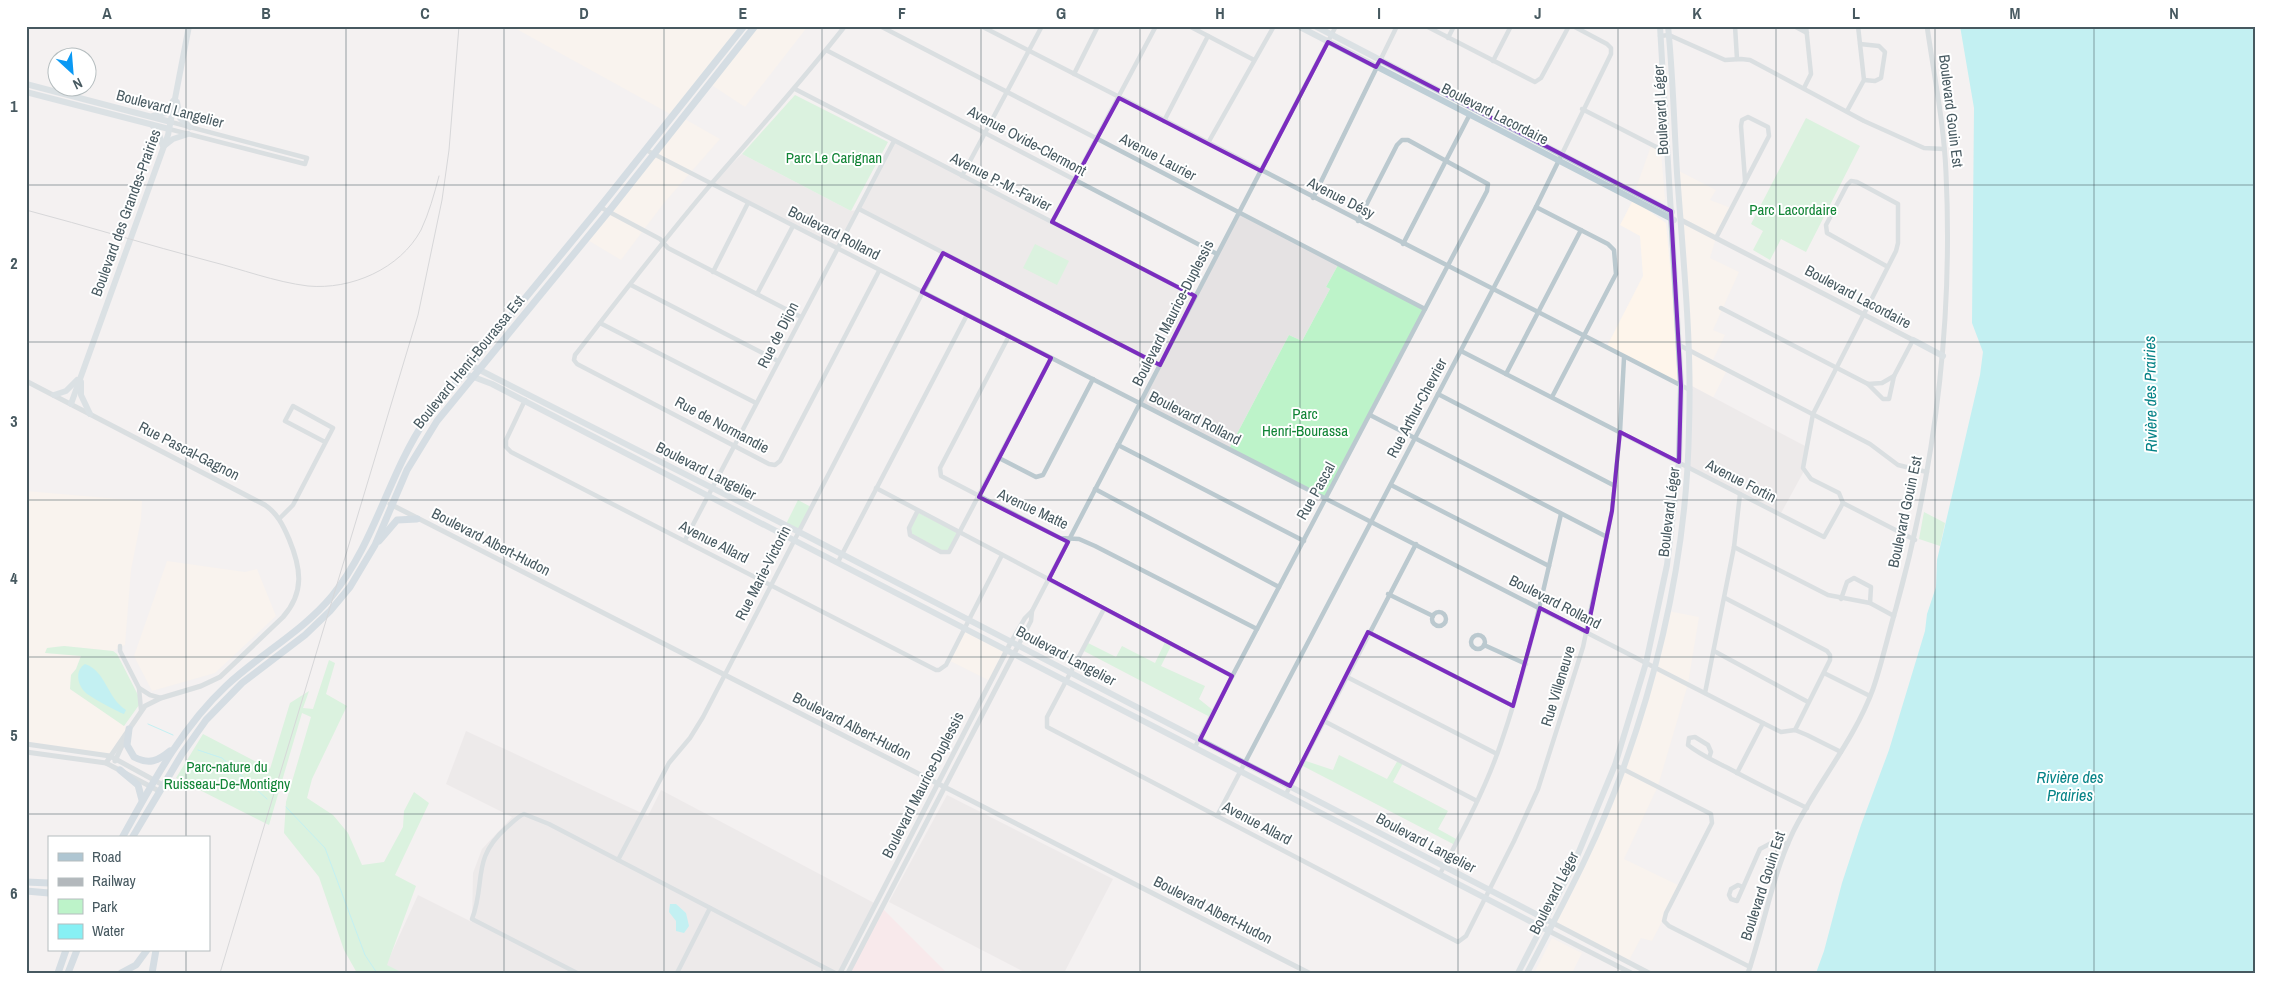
<svg xmlns="http://www.w3.org/2000/svg" width="2281" height="999" viewBox="0 0 2281 999" font-family="'Archivo Narrow',sans-serif">
<style>
.commercial{fill:#fef5eb}
.education{fill:#e5e2e3}
.medical{fill:#fde1e4}
.green{fill:#bdf3c9}
.water{fill:#87f0f4}
.lines{fill:none;stroke-linecap:round;stroke-linejoin:round}
.stream{stroke:#87f0f4;stroke-width:1}
.minor{stroke:#bbc9cf;stroke-width:4.5}
.tertiary{stroke:#bbc9cf;stroke-width:5}
.secondary{stroke:#bdced6;stroke-width:6}
.primary{stroke:#afc6d2;stroke-width:7}
.rail{stroke:#b3b8bc;stroke-width:1}
.marked{fill:none;stroke:#7b2cbf;stroke-width:4;stroke-linejoin:round}
.grid{fill:none;stroke:#475960;stroke-width:1;stroke-opacity:0.55}
.labels{text-anchor:middle;stroke-width:4;stroke-linejoin:round;paint-order:stroke}
.street-label{font-size:15px;fill:#475960;stroke:#fff}
.park-label{font-size:15px;fill:#108435;stroke:#fff}
.water-label{font-size:16px;font-style:italic;fill:#058387;stroke:#fff}
.neatline{fill:none;stroke:#475960;stroke-width:2}
.grid-label{font-size:16px;text-anchor:middle;font-weight:bold;fill:#475960}
</style>
<rect width="100%" height="100%" fill="#f4f1f1"/>
<g class="commercial">
<polygon points="511,26 743,26 672,115"/>
<polygon points="755,26 808,26 745,107 710,84"/>
<polygon points="683,118 720,139 664,203 621,260 586,239"/>
<polygon points="1651,146 1661,151 1665,199 1663,202 1636,188"/>
<polygon points="1677,170 1716,190 1710,200 1731,208 1716,238 1710,258 1739,272 1713,330 1725,335 1713,360 1728,368 1713,398 1690,385"/>
<polygon points="1633,200 1666,223 1681,386 1606,348 1643,276 1640,236 1620,225"/>
<polygon points="26,491 142,501 141,520 131,570 125,645 113,651 64,646 54,647 46,653 81,656 76,669 71,675 70,689 129,729 110,756 26,745"/>
<polygon points="167,561 245,572 257,569 276,616 215,673 152,691 134,656"/>
<polygon points="1668,611 1699,617 1688,684 1658,786 1624,859 1680,886 1652,941 1641,938 1628,962 1553,923 1624,768"/>
<polygon points="965,627 1008,650 992,682 948,660"/>
<polygon points="1552,938 1582,953 1572,973 1534,973"/>
</g>
<g class="education">
<polygon points="894,141 1195,296 1239,213 1338,265 1326,287 1330,289 1302,341 1289,335 1229,449 1140,403 1160,365 859,210 837,248 711,184 742,154 851,211 859,210"/>
<polygon points="1690,385 1807,447 1804,471 1780,515 1687,467"/>
<polygon points="466,731 648,816 661,790 876,904 840,973 402,973 386,965 418,895 472,922 473,873 482,849 512,817 446,784"/>
<polygon points="947,795 1113,879 1064,973 1026,973 889,902"/>
</g>
<polygon class="medical" points="882,908 947,973 848,973"/>
<g class="green">
<polygon points="795,95 888,142 851,211 742,154"/>
<polygon points="1806,118 1860,146 1806,252 1781,239 1770,260 1753,250 1763,231 1751,224"/>
<polygon points="1035,244 1069,261 1057,285 1023,268"/>
<polygon points="1338,265 1425,309 1326,499 1229,449 1289,335 1302,341 1330,289 1326,287"/>
<polygon points="798,500 811,507 799,532 785,526"/>
<polygon points="917,512 959,533 947,553 912,537 909,528"/>
<polygon points="1924,512 1945,523 1940,546 1919,539"/>
<polygon points="1166,640 1172,644 1161,666 1205,686 1199,699 1214,711 1210,717 1082,650 1086,642 1116,657 1122,646 1155,663"/>
<polygon points="64,646 113,651 117,654 139,697 139,705 124,726 70,689 71,675 76,669 81,656 45,653 47,648"/>
<polygon points="329,660 335,663 326,694 347,706 312,779 307,798 333,815 348,833 362,865 384,862 403,827 404,811 414,792 429,803 395,875 416,886 387,965 403,973 357,973 344,950 319,877 284,833 286,802 311,717 302,713 269,825 176,778 203,734 270,769 290,703 309,691 303,708 313,709"/>
<polygon points="1339,755 1387,779 1398,760 1403,763 1393,782 1448,811 1438,829 1458,840 1455,845 1301,765 1303,760 1333,770"/>
</g>
<g class="water">
<polygon points="1960,26 2255,26 2255,973 1816,973 1824,951 1842,883 1861,825 1889,750 1925,631 1927,614 1936,587 1937,560 1980,375 1983,352 1972,323 1974,108"/>
<path d="M85 664C106 671 107 698 126 710L124 714C118 712 88 696 85 692 77 684 75 670 85 664Z"/>
<polygon points="670,904 676,904 686,913 689,926 684,933 676,931 676,921 669,912"/>
</g>
<g class="lines">
<g class="stream">
<polyline points="148,724 173,735"/>
<polyline points="198,750 222,758 267,799"/>
<polyline points="286,807 325,848 365,955 377,973"/>
</g>
<g class="minor">
<path d="M845 26C803 80 757 131 712 183 665 238 620 297 575 355L574 360 577 364 769 464 775 465 780 461 879 271"/>
<polyline points="880,26 1425,309"/>
<polyline points="981,26 1690,390"/>
<polyline points="1189,26 1254,60"/>
<polyline points="1426,26 1535,82 1541,78 1569,26"/>
<polyline points="1735,26 1737,59"/>
<polyline points="1794,26 1807,33"/>
<polyline points="1660,36 1669,35 1725,60 1741,59 1750,60 1864,121 1924,148 1944,149"/>
<polyline points="1448,38 1454,26"/>
<polyline points="1860,44 1879,46 1885,52 1881,78 1875,81 1864,80"/>
<polyline points="826,50 1217,254"/>
<polyline points="1493,61 1511,26"/>
<polyline points="1074,74 1098,26"/>
<polyline points="1804,88 1811,74 1806,26"/>
<polyline points="795,89 1195,296"/>
<polyline points="1582,109 1668,153"/>
<polyline points="1847,111 1864,80 1858,26"/>
<polyline points="1164,121 1208,36"/>
<polyline points="169,129 305,164 307,158 171,122"/>
<polyline points="1208,143 1274,26"/>
<polyline points="646,150 1763,723 1781,732 1795,730 1807,735 1841,752"/>
<polyline points="962,176 1042,26"/>
<polyline points="1313,198 1397,26"/>
<polyline points="600,207 660,239 668,248 801,317"/>
<polyline points="1536,207 1608,244 1614,250 1616,274 1552,397"/>
<polyline points="859,209 1160,365"/>
<polyline points="1052,222 1156,26"/>
<polyline points="1716,238 1769,136 1768,127 1748,117 1742,120 1741,126 1745,180"/>
<polyline points="1403,244 1470,114"/>
<polyline points="713,272 748,203"/>
<polyline points="631,285 778,361"/>
<polyline points="757,294 793,226"/>
<polyline points="1721,308 1868,384 1882,383 1894,376"/>
<polyline points="600,323 756,403"/>
<polyline points="1009,336 940,468 941,476 1060,538 1079,539 1095,546 1257,629"/>
<polyline points="1679,345 1870,444 1898,465 1927,472"/>
<polyline points="1461,351 1824,537 1843,503"/>
<polyline points="1506,374 1581,230"/>
<polyline points="1868,384 1883,399 1889,399 1894,376 1913,340"/>
<polyline points="1438,394 1615,486"/>
<polyline points="525,400 506,440 506,447 511,452 936,670 939,670 946,665 1002,555"/>
<polyline points="1370,415 1607,537"/>
<polyline points="1118,445 1304,541"/>
<polyline points="999,458 1036,477 1043,475 1093,379"/>
<polyline points="1391,485 1549,566"/>
<polyline points="876,488 1232,676"/>
<polyline points="1095,489 1279,587"/>
<polyline points="1843,503 1839,493 1811,479 1803,468 1813,414 1896,251 1898,243 1898,204 1857,182 1851,181 1847,185 1826,225 1827,233 1888,267"/>
<polyline points="1843,503 1915,540"/>
<polyline points="917,512 909,528 910,535 941,552 949,552 1051,358"/>
<polyline points="279,519 293,505 333,428 293,406 285,421 325,442"/>
<polyline points="685,540 894,141"/>
<polyline points="1734,547 1828,595 1870,603 1894,616"/>
<polyline points="838,562 967,315"/>
<polyline points="1388,594 1433,616"/>
<polyline points="1725,598 1827,651 1830,655 1830,660 1795,730"/>
<polyline points="1841,599 1847,582 1854,578 1871,587 1870,603"/>
<polyline points="1104,609 1047,717 1047,727 1458,942 1466,936 1514,841 1538,789 1583,647 1612,511 1620,432 1624,358"/>
<circle cx="1439" cy="619" r="7"/>
<polyline points="1368,632 1513,706"/>
<circle cx="1478" cy="642" r="7"/>
<polyline points="1011,642 1025,618 1032,611 1336,26"/>
<polyline points="1484,645 1526,664"/>
<polyline points="120,646 120,651 139,688 141,710"/>
<polyline points="1018,646 1031,621 1032,611"/>
<polyline points="1714,651 1808,702"/>
<polyline points="1824,673 1870,696"/>
<polyline points="1347,677 1497,754"/>
<polyline points="139,688 150,695 161,698"/>
<polyline points="1705,693 1734,547 1740,494"/>
<polyline points="1324,721 1477,801"/>
<polyline points="1195,747 1487,191 1488,184 1408,140 1402,140 1397,145 1358,221"/>
<path d="M1709 758 1711 752 1708 745 1695 737 1689 738 1688 745C1699 754 1714 761 1728 768 1754 782 1780 795 1807 808"/>
<polyline points="1615,765 1711,814 1712,823 1666,913 1664,921 1669,926 1750,967"/>
<polyline points="1737,773 1763,723"/>
<polyline points="1286,794 1416,544"/>
<polyline points="1217,816 1536,207 1611,54 1611,48 1607,44 1573,26"/>
<polyline points="618,860 669,763 690,738 703,717 943,253"/>
<path d="M1440 874C1462 832 1486 788 1501 743 1527 668 1543 591 1561 514"/>
<polyline points="1743,887 1738,885 1731,889 1729,895 1731,899 1737,901 1760,849 1775,841 1788,844"/>
<path d="M577 973 472 919C486 883 471 859 506 828 512 823 517 817 524 814L549 824 835 973"/>
<polyline points="677,973 710,908"/>
</g>
<g class="tertiary">
<polyline points="1681,220 1913,340"/>
<path d="M26 381 265 505C277 513 283 525 289 539 301 568 305 592 283 617L220 677 201 686 161 698 145 706 106 763"/>
<polyline points="390,504 1309,973"/>
<polyline points="26,744 110,756 163,785"/>
<polyline points="26,752 106,763 159,791"/>
<polyline points="115,761 126,737"/>
<polyline points="1553,923 1649,973"/>
<polyline points="1549,931 1631,973"/>
<polyline points="840,973 1011,642"/>
<polyline points="848,973 1018,646"/>
<path d="M1748 973C1764 926 1772 876 1793 832 1817 783 1854 741 1873 689 1882 663 1888 635 1896 608 1935 467 1953 320 1946 173 1944 124 1934 75 1927 26"/>
</g>
<g class="secondary">
<polyline points="1298,26 1674,220"/>
<polyline points="1315,26 1672,212"/>
<polyline points="26,84 171,122"/>
<polyline points="26,92 169,129"/>
<polyline points="177,102 180,118 190,127"/>
<polyline points="153,116 166,113 173,101"/>
<polyline points="153,126 157,129 163,146"/>
<polyline points="164,146 173,139 188,134"/>
<polyline points="1913,340 1943,356"/>
<polyline points="470,365 805,535 1553,923"/>
<polyline points="463,373 492,384 1549,931"/>
<polyline points="81,382 81,395 90,414"/>
<polyline points="54,395 66,391 77,380"/>
<polyline points="71,404 168,135 189,26"/>
<polyline points="1518,973 1573,866 1615,765 1646,663 1667,565 1679,462 1681,386 1660,26"/>
<path d="M1527 973C1562 906 1598 840 1623 769 1662 661 1687 543 1689 428 1692 343 1683 258 1677 173 1674 124 1673 75 1668 26"/>
</g>
<g class="primary">
<polyline points="379,541 397,520 417,519"/>
<path d="M129 729 127 745 134 757C149 765 158 761 170 751"/>
<polyline points="120,770 138,785 142,800"/>
<path d="M122 838C152 784 181 728 226 686 260 654 302 632 332 596 375 543 388 475 426 419L600 207 744 26"/>
<polyline points="132,838 182,754 206,720 242,683 305,635 330,611 350,587 375,545 407,470 437,421 609,211 755,26"/>
<polyline points="26,882 49,883"/>
<polyline points="26,891 49,893"/>
<polyline points="26,972 27,973"/>
<polyline points="58,973 66,950"/>
<polyline points="68,973 77,950"/>
<polyline points="121,973 136,965 147,950"/>
<polyline points="152,973 156,950"/>
</g>
<g class="rail">
<path d="M26 210C87 226 148 245 209 261 241 269 275 282 308 286 351 290 400 269 421 230 429 213 434 195 439 176"/>
<polyline points="220,973 418,315 442,200 449,150 459,26"/>
</g>
</g>
<path d="M0 0H2281V999H0ZM1328 42 1376 67 1380 60 1671 211 1681 386 1679 462 1620 432 1612 511 1587 632 1540 608 1513 706 1368 632 1290 786 1200 740 1232 676 1049 579 1068 542 979 497 1051 358 922 292 943 253 1160 365 1195 296 1052 222 1119 98 1261 171Z" fill="#f4f1f1" fill-opacity=".55" fill-rule="evenodd"/>
<path class="marked" d="M1328 42 1376 67 1380 60 1671 211 1681 386 1679 462 1620 432 1612 511 1587 632 1540 608 1513 706 1368 632 1290 786 1200 740 1232 676 1049 579 1068 542 979 497 1051 358 922 292 943 253 1160 365 1195 296 1052 222 1119 98 1261 171Z"/>
<path class="grid" d="M186 26V838M346 26V973M504 26V973M664 26V973M822 26V973M981 26V973M1140 26V973M1300 26V973M1458 26V973M1618 26V973M1776 26V973M1935 26V973M2094 26V973M26 185H2255M26 342H2255M26 500H2255M26 657H2255M26 814H2255M186 950V973"/>
<g class="labels">
<g class="street-label">
<text transform="translate(170 109) rotate(15)" y="5">Boulevard Langelier</text>
<text transform="translate(1661 110) rotate(-93)" y="5">Boulevard Léger</text>
<text transform="translate(1951 111) rotate(83)" y="5">Boulevard Gouin Est</text>
<text transform="translate(1495 114) rotate(27)" y="5">Boulevard Lacordaire</text>
<text transform="translate(1027 141) rotate(28)" y="5">Avenue Ovide-Clermont</text>
<text transform="translate(1158 157) rotate(28)" y="5">Avenue Laurier</text>
<text transform="translate(1001 182) rotate(27)" y="5">Avenue P.-M.-Favier</text>
<text transform="translate(1341 198) rotate(27)" y="5">Avenue Désy</text>
<text transform="translate(126 213) rotate(-70)" y="5">Boulevard des Grandes-Prairies</text>
<text transform="translate(834 233) rotate(27)" y="5">Boulevard Rolland</text>
<text transform="translate(1858 297) rotate(28)" y="5">Boulevard Lacordaire</text>
<text transform="translate(1173 313) rotate(-63)" y="5">Boulevard Maurice-Duplessis</text>
<text transform="translate(778 335) rotate(-63)" y="5">Rue de Dijon</text>
<text transform="translate(469 362) rotate(-51)" y="5">Boulevard Henri-Bourassa Est</text>
<text transform="translate(1417 408) rotate(-62)" y="5">Rue Arthur-Chevrier</text>
<text transform="translate(1195 418) rotate(27)" y="5">Boulevard Rolland</text>
<text transform="translate(722 425) rotate(28)" y="5">Rue de Normandie</text>
<text transform="translate(189 451) rotate(27)" y="5">Rue Pascal-Gagnon</text>
<text transform="translate(706 471) rotate(27)" y="5">Boulevard Langelier</text>
<text transform="translate(1741 481) rotate(27)" y="5">Avenue Fortin</text>
<text transform="translate(1316 491) rotate(-61)" y="5">Rue Pascal</text>
<text transform="translate(1033 509) rotate(25)" y="5">Avenue Matte</text>
<text transform="translate(1669 512) rotate(-83)" y="5">Boulevard Léger</text>
<text transform="translate(1905 512) rotate(-78)" y="5">Boulevard Gouin Est</text>
<text transform="translate(491 542) rotate(27)" y="5">Boulevard Albert-Hudon</text>
<text transform="translate(714 542) rotate(27)" y="5">Avenue Allard</text>
<text transform="translate(763 573) rotate(-63)" y="5">Rue Marie-Victorin</text>
<text transform="translate(1555 602) rotate(27)" y="5">Boulevard Rolland</text>
<text transform="translate(1066 656) rotate(28)" y="5">Boulevard Langelier</text>
<text transform="translate(1558 686) rotate(-73)" y="5">Rue Villeneuve</text>
<text transform="translate(852 726) rotate(27)" y="5">Boulevard Albert-Hudon</text>
<text transform="translate(923 785) rotate(-63)" y="5">Boulevard Maurice-Duplessis</text>
<text transform="translate(1257 823) rotate(28)" y="5">Avenue Allard</text>
<text transform="translate(1426 843) rotate(28)" y="5">Boulevard Langelier</text>
<text transform="translate(1763 886) rotate(-72)" y="5">Boulevard Gouin Est</text>
<text transform="translate(1554 893) rotate(-63)" y="5">Boulevard Léger</text>
<text transform="translate(1213 910) rotate(27)" y="5">Boulevard Albert-Hudon</text>
</g>
<g class="park-label">
<text x="834" y="163">Parc Le Carignan</text>
<text x="1793" y="215">Parc Lacordaire</text>
<text x="1305" y="419">Parc<tspan x="1305" dy="17">Henri-Bourassa</tspan></text>
<text x="227" y="772">Parc-nature du<tspan x="227" dy="17">Ruisseau-De-Montigny</tspan></text>
</g>
<g class="water-label">
<text transform="translate(2150 394) rotate(-91)" y="6">Rivière des Prairies</text>
<text x="2070" y="783">Rivière des<tspan x="2070" dy="18">Prairies</tspan></text>
</g>
</g>
<rect width="2281" height="999" fill="none" stroke="#ffffff" stroke-width="55"/>
<rect x="48" y="836" width="162" height="115" fill="#ffffff" stroke="#b5bdbf"/>
<rect x="58" y="853" width="25" height="8" fill="#afc6d2" stroke="#b5bdbf"/>
<text x="92" y="862" font-size="15" fill="#475960">Road</text>
<rect x="58" y="878" width="25" height="8" fill="#b3b8bc" stroke="#b5bdbf"/>
<text x="92" y="886" font-size="15" fill="#475960">Railway</text>
<rect x="58" y="899" width="25" height="15" fill="#bdf3c9" stroke="#b5bdbf"/>
<text x="92" y="912" font-size="15" fill="#475960">Park</text>
<rect x="58" y="924" width="25" height="15" fill="#87f0f4" stroke="#b5bdbf"/>
<text x="92" y="936" font-size="15" fill="#475960">Water</text>
<g transform="translate(72 72) rotate(154)"><circle r="24" fill="#ffffff" stroke="#b5bdbf"/>
<path d="M0-4L9 19L0 12L-9 19Z" fill="#0a99f4"/>
<text y="-8" font-size="14" font-weight="bold" text-anchor="middle" fill="#475960">N</text>
</g>
<rect x="28" y="28" width="2226" height="944" class="neatline"/>
<g class="grid-label">
<text x="107" y="19">A</text>
<text x="266" y="19">B</text>
<text x="425" y="19">C</text>
<text x="584" y="19">D</text>
<text x="743" y="19">E</text>
<text x="902" y="19">F</text>
<text x="1061" y="19">G</text>
<text x="1220" y="19">H</text>
<text x="1379" y="19">I</text>
<text x="1538" y="19">J</text>
<text x="1697" y="19">K</text>
<text x="1856" y="19">L</text>
<text x="2015" y="19">M</text>
<text x="2174" y="19">N</text>
<text x="14" y="112">1</text>
<text x="14" y="269">2</text>
<text x="14" y="427">3</text>
<text x="14" y="584">4</text>
<text x="14" y="741">5</text>
<text x="14" y="899">6</text>
</g>
</svg>
